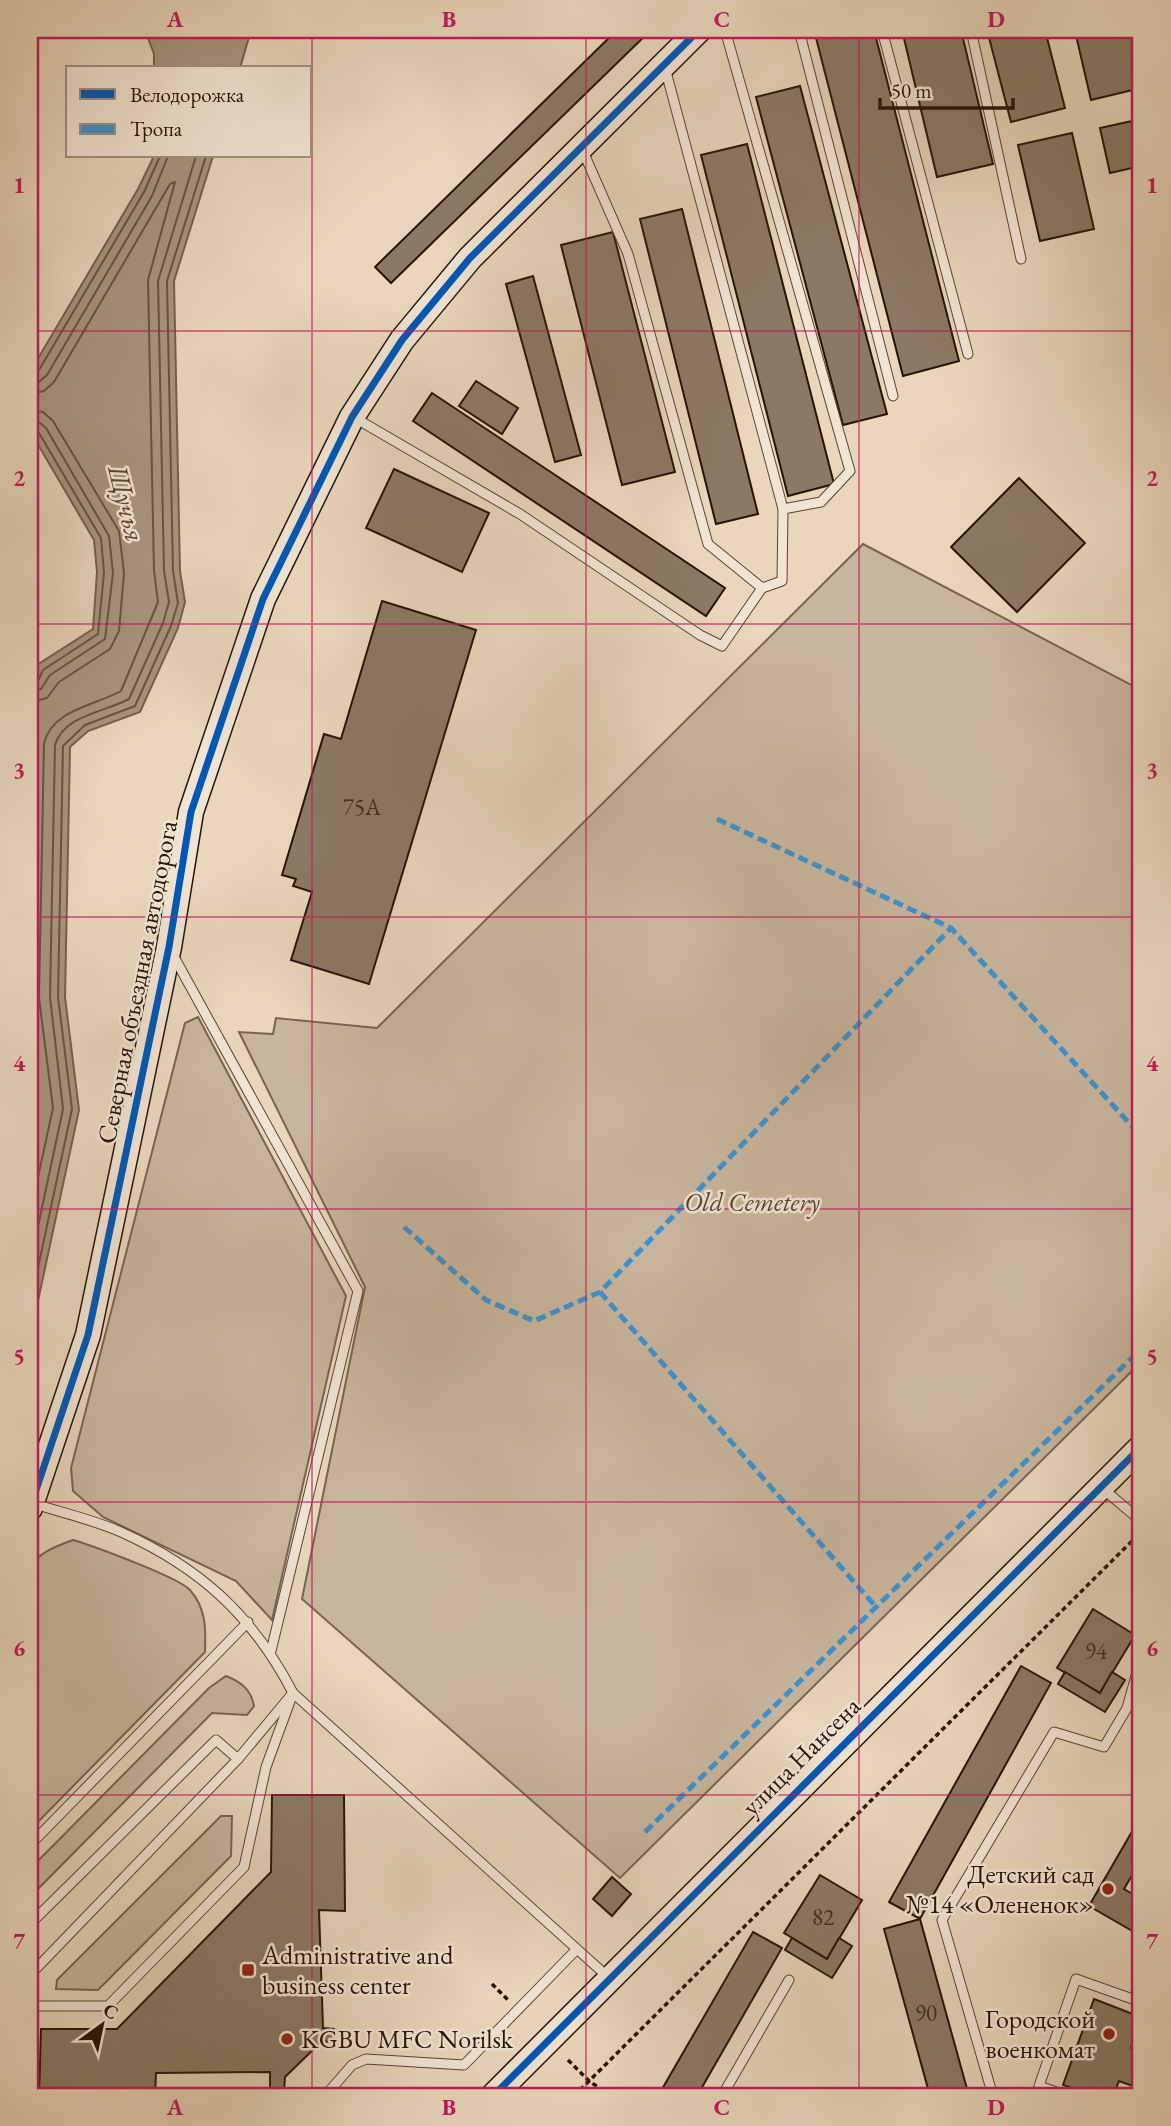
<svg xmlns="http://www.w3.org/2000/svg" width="1171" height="2126" viewBox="0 0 1171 2126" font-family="'EB Garamond',serif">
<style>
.green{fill:#c8b59d;stroke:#776452;stroke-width:2}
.water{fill:#a7947e;stroke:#73614e;stroke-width:2}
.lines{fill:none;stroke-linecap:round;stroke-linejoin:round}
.shore{stroke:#665442;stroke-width:2}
.building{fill:#8b7965;stroke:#261406;stroke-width:2}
.lane-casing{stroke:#574434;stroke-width:11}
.secondary-casing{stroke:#261406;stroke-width:27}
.path{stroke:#261406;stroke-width:3.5;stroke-dasharray:5 3.5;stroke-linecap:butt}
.lane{stroke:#f1e4d3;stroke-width:9}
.secondary{stroke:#f1e4d3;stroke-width:24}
.quiet{stroke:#3b93d1;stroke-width:5;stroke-dasharray:10 5;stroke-linecap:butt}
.cycleway-casing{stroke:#f1e4d3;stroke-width:11}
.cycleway{stroke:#0057b8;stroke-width:7}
.grid{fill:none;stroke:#c2185b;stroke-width:2;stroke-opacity:0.55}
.poi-dot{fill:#8f2418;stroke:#f1e4d3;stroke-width:2.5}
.labels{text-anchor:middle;stroke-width:5;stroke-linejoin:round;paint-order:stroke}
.number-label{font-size:23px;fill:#3f2d1e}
.street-label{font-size:26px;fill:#261406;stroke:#f1e4d3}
.park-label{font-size:26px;font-style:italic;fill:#574433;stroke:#f1e4d3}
.poi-label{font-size:26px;fill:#261406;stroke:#f1e4d3;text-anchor:end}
.water-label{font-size:28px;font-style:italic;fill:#5a4736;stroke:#f1e4d3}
.neatline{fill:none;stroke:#c2185b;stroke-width:2.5}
.grid-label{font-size:23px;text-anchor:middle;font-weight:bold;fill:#c2185b}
</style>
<rect width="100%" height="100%" fill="#e9d6bc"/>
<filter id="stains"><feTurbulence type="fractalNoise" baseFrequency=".00286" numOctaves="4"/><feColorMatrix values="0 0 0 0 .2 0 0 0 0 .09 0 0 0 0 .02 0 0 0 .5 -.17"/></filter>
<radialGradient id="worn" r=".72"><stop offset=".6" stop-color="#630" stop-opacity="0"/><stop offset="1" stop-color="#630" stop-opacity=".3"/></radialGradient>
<g class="green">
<polygon points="863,544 1141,690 1141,1362 620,1878 302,1599 365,1287 239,1032 273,1034 276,1018 377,1028"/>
<polygon points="198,1017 346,1296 272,1620 236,1581 103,1517 73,1491 71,1468 185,1023"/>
<path d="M73 1540C93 1546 178 1577 190 1590 206 1608 206 1629 205 1652L30 1830V1567C39 1552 57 1546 73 1540Z"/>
<path d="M226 1676C241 1682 251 1689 254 1706L247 1715 212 1713 30 1897V1869L209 1688Z"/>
<polygon points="221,1816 232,1816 231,1856 98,1990 56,1989 57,1980"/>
</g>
<g class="water">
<polygon points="145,30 251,30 240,68 154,68 154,54"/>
<polygon points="154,156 213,156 174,281 180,571 185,602 178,628 140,712 88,731 70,747 65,997 79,1110 30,1338 30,685 37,665 93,629 97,572 94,540 30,431 33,367 138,189"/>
</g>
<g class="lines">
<g class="shore">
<polyline points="30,375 39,370 144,192 160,156"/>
<polyline points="30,383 39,382 47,375 152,196 168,156"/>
<path d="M30 394 44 391 54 382 170 184 175 182 148 280 154 571 158 602 121 691C94 706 53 709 44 743L39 998 53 1108 30 1214"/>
<polyline points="30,410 43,412 53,421 119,531 124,573 119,631 110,649 59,682 47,698 30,702"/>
<polyline points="30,421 39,422 46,428 109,536 113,573 105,639 50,675 41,689 30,692"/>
<polyline points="30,429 39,433 101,538 104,573 98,634 43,670 38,681 30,683"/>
<path d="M30 1264 63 1109 50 997 55 745C64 715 105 712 129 699L163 623 169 602 164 571 158 281 196 156"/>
<polyline points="30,1305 72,1109 58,997 63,746 85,725 135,706 171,626 178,603 173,571 167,281 206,156"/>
</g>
</g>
<g class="building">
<polygon points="617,30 651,30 391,283 375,267"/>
<polygon points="814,30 874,30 959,361 903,376"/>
<polygon points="902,30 961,30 993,164 937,177"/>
<polygon points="987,30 1045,30 1065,108 1011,122"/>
<polygon points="1131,30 1141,88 1091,100 1075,31"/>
<polygon points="800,86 887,414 843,425 756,97"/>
<polygon points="1141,119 1141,166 1110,173 1100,128"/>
<polygon points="1072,133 1094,229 1040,241 1018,145"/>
<polygon points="747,144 834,484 788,496 701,155"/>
<polygon points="682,209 758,514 716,524 640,219"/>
<polygon points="613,232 675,472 622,485 561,245"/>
<polygon points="533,276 581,455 555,462 506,284"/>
<polygon points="476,381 518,408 502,434 459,406"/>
<polygon points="432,393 725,588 706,616 413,421"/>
<polygon points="394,469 489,513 462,572 366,528"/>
<polygon points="1019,478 1085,543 1017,612 951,547"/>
<polygon points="382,601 476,630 369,984 291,960 312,892 293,886 296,879 282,875 324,734 341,739"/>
<polygon points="1093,1609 1135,1635 1100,1693 1057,1668"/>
<polygon points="1021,1666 1051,1683 920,1919 889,1902"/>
<polygon points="1065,1672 1100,1693 1112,1672 1125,1680 1105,1712 1058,1684"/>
<polygon points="272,1795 344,1795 345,1911 319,1910 323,2028 334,2029 334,2041 321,2042 285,2077 284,2092 270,2091 270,2072 156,2073 155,2096 39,2096 41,2029 117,2029 271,1872"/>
<polygon points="1141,1816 1141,1860 1124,1889 1141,1899 1141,1936 1089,1906"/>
<polygon points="820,1875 862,1900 827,1959 784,1933"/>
<polygon points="612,1877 631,1894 612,1916 593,1899"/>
<polygon points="920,1919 969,2096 930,2096 884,1929"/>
<polygon points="753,1932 782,1948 697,2096 658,2096"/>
<polygon points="792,1938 827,1959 839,1938 852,1946 832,1978 785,1950"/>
<polygon points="1094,1999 1141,2017 1131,2048 1141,2052 1141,2089 1119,2081 1113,2096 1095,2096 1063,2085"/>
</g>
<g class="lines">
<g class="lane-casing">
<g id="lane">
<polyline points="799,30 893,396"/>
<polyline points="882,30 968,354"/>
<polyline points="971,30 1021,259"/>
<polyline points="665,68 783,509 821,502 850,471 725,30"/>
<polyline points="582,149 628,254 708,544 762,588 782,581 783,509"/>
<polyline points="355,418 520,514 700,635 722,646 762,588"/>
<polyline points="173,955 358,1291 271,1651"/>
<polyline points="1102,1488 1141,1521"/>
<polyline points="30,1845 248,1622"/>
<polyline points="30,1924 216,1740 238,1759"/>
<polyline points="30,1975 238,1759 293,1693 608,1977"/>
<path d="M30 2006H108L244 1867 266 1767 293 1693C253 1616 201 1568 121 1532 94 1520 63 1513 35 1504"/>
<polyline points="325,2096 352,2065 366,2059 464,2065 576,1950"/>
<polyline points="722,2096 789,1980"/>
<polyline points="993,2096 942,1920 1054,1732 1104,1747 1127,1708 1141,1658"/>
<polyline points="1068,2096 1039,2086 1076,1979 1141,2002"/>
</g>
</g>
<g class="secondary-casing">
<g id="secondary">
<polyline points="30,1508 88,1335 169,947 191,812 263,599 352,417 402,340 470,258 699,30"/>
<polyline points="493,2096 1141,1447"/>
</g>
</g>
<g class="path">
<polyline points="492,1984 510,2002"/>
<polyline points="568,2060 589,2081 611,2096"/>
<polyline points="574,2096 1141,1532"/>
</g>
<use href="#lane" class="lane"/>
<use href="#secondary" class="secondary"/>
<g class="quiet">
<polyline points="717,819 951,928 1141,1136"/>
<polyline points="404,1227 486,1300 534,1321 600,1292 951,928"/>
<polyline points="600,1292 876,1607"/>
<polyline points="645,1832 1141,1349"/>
</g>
<g class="cycleway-casing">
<g id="cycleway">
<polyline points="30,1508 88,1335 169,947 191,812 263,599 352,417 402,340 470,258 699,30"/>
<polyline points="493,2096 1141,1447"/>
</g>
</g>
<use href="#cycleway" class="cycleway"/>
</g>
<path class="grid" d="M312 30V2096M586 30V2096M859 30V2096M30 331H1141M30 624H1141M30 917H1141M30 1209H1141M30 1502H1141M30 1795H1141"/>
<g class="poi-dot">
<circle cx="1108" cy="1889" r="7"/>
<rect x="241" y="1963" width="14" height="14" rx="3.5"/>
<circle cx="1109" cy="2034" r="7"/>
<circle cx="287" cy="2039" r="7"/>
</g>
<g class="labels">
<g class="number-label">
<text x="362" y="815">75А</text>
<text x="1096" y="1659">94</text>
<text x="823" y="1925">82</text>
<text x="926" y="2021">90</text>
</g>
<g class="street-label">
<text transform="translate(137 982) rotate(-79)" y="9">Северная объездная автодорога</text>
<text transform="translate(801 1756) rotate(-45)" y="9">улица Нансена</text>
</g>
<g class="park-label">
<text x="752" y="1211">Old Cemetery</text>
</g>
<g class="poi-label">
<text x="1094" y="1883">Детский сад<tspan x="1094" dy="30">№14 «Олененок»</tspan></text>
<text x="262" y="1964" text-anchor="start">Administrative and<tspan x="262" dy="30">business center</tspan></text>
<text x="1095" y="2028">Городской<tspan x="1095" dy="30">военкомат</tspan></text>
<text x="301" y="2048" text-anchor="start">KGBU MFC Norilsk</text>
</g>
<g class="water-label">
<text transform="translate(127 503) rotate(76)" y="10">Щучья</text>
</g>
</g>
<rect width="1171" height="2126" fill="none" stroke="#e9d6bc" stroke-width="77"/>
<rect x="66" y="66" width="245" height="91" fill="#f1e4d3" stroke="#a09181" stroke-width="2"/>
<rect x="80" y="89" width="35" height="10" fill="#0057b8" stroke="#a09181" stroke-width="2"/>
<text x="130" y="102" font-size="21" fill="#261406">Велодорожка</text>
<rect x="80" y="124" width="35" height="10" fill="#3b93d1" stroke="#a09181" stroke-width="2"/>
<text x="130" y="136" font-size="21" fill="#261406">Тропа</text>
<g transform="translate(102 2025) rotate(33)" stroke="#f1e4d3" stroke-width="5" paint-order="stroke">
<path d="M0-5L12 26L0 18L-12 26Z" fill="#261406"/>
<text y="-10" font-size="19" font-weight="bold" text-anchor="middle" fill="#261406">С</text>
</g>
<path d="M880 98v10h133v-10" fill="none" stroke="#261406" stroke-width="3.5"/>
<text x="891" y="98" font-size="21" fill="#261406" stroke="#f1e4d3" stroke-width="5" paint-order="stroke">50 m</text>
<rect x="38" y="38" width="1094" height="2050" class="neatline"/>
<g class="grid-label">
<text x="175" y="27">A</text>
<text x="449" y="27">B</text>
<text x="722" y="27">C</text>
<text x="996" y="27">D</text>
<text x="19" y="193">1</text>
<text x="1152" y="193">1</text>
<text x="19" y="486">2</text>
<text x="1152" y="486">2</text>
<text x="19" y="778">3</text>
<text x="1152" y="778">3</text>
<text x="19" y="1071">4</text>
<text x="1152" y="1071">4</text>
<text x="19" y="1364">5</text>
<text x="1152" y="1364">5</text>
<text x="19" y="1656">6</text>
<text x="1152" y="1656">6</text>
<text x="19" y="1949">7</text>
<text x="1152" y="1949">7</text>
<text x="175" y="2115">A</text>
<text x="449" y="2115">B</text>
<text x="722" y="2115">C</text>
<text x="996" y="2115">D</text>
</g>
<rect width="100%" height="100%" filter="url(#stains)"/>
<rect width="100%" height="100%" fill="url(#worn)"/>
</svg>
